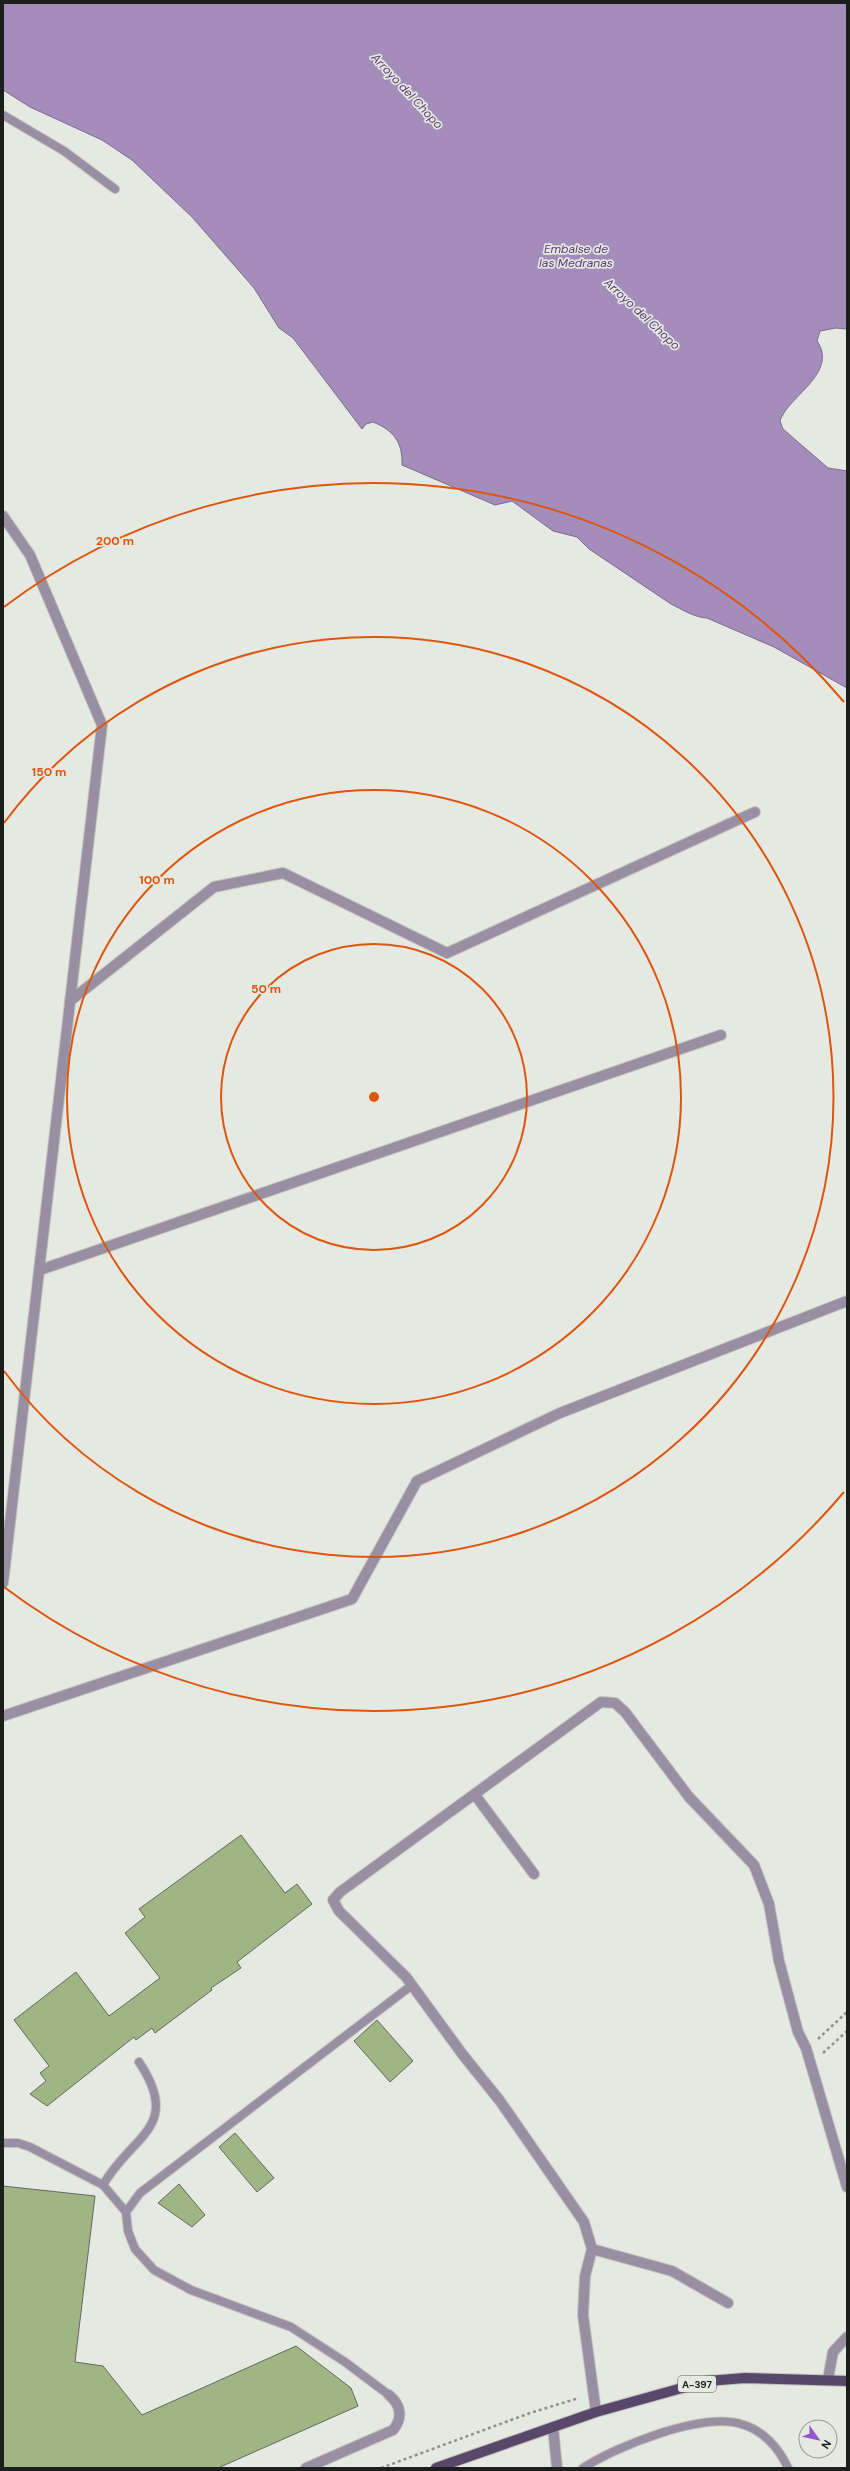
<svg xmlns="http://www.w3.org/2000/svg" width="850" height="2471" viewBox="0 0 850 2471" font-family="'DM Sans',sans-serif">
<style>
.water{fill:#a48dbb;stroke:#7b6c8b}
.building{fill:#9fb583;stroke:#656861}
.lines{fill:none;stroke-linecap:round;stroke-linejoin:round}
.service-casing{stroke:#c1c4bd;stroke-width:10}
.minor-casing{stroke:#c1c4bd;stroke-width:12}
.primary-casing{stroke:#c1c4bd;stroke-width:12}
.path{stroke:#8e918c;stroke-width:2.5;stroke-dasharray:3 3;stroke-linecap:butt}
.service{stroke:#998fa3;stroke-width:8}
.minor{stroke:#998fa3;stroke-width:10}
.primary{stroke:#59476a;stroke-width:10}
.ring{fill:none;stroke:#de560d;stroke-width:2}
.labels{text-anchor:middle;stroke-width:3.5;stroke-linejoin:round;paint-order:stroke}
.shield{fill:#e5e9e1;stroke:#585b56;stroke-width:1}
.shield-label{font-size:10px;font-weight:bold;fill:#1c1e1b}
.water-label{font-size:12px;font-style:italic;fill:#5a3a76;stroke:#e5e9e1}
.centre{fill:#de560d;stroke:#e5e9e1;stroke-width:2}
.ring-label{font-size:12px;text-anchor:middle;font-weight:bold;fill:#de560d;stroke:#e5e9e1;stroke-width:3.5;stroke-linejoin:round;paint-order:stroke}
</style>
<rect width="100%" height="100%" fill="#e5e9e1"/>
<path class="water" d="M3 3H847V329L836 328 820 331 817 341C839 373 788 396 780 421L783 429 828 468 847 471V688L774 647 707 618C696 618 681 609 671 604L589 549 577 537 553 531 512 501 495 505 402 465C403 442 393 430 373 422L366 424 362 429 293 338 279 328 254 288 192 217 132 160 102 140 30 107 3 90Z"/>
<g class="building">
<polygon points="241,1835 285,1893 297,1884 312,1904 237,1962 241,1968 211,1988 212,1990 155,2033 152,2028 136,2040 134,2037 47,2106 30,2094 46,2081 40,2073 49,2066 14,2020 76,1972 109,2016 160,1978 125,1933 145,1917 139,1909"/>
<polygon points="377,2020 413,2061 390,2082 354,2041"/>
<polygon points="235,2133 274,2178 257,2192 219,2147"/>
<polygon points="179,2184 205,2215 192,2227 158,2203"/>
<polygon points="3,2186 95,2196 75,2362 103,2366 142,2415 296,2346 351,2388 358,2406 218,2468 3,2468"/>
</g>
<g class="lines">
<g class="service-casing">
<g id="service">
<polyline points="3,115 64,151 115,189"/>
<polyline points="3,2143 18,2143 30,2147 103,2185 126,2212 128,2231 135,2249 154,2270 191,2290 291,2327 345,2362 389,2395"/>
<path d="M103 2185C131 2135 183 2128 139 2062"/>
<polyline points="126,2212 140,2193 412,1985"/>
<path d="M583 2468C617 2446 702 2412 741 2424 763 2430 779 2448 788 2468"/>
</g>
</g>
<g class="minor-casing">
<g id="minor">
<polyline points="3,516 30,555 102,725 3,1583"/>
<polyline points="70,1001 214,887 283,873 447,953 755,812"/>
<polyline points="40,1270 721,1035"/>
<polyline points="3,1716 352,1599 417,1481 560,1413 847,1301"/>
<polyline points="475,1795 534,1874"/>
<polyline points="592,2249 672,2271 728,2303"/>
<polyline points="828,2379 833,2352 847,2337"/>
<polyline points="596,2412 583,2315 585,2276 592,2249 584,2222 500,2101 463,2055 406,1977 339,1911 333,1900 340,1892 601,1702 615,1703 625,1712 689,1797 754,1865 769,1904 779,1961 798,2032 806,2048 847,2187"/>
<polyline points="553,2427 557,2468"/>
<path d="M306 2468 393 2430C403 2418 401 2405 389 2395"/>
</g>
</g>
<g class="primary-casing">
<polyline id="primary" points="436,2468 596,2412 707,2381 745,2378 847,2381"/>
</g>
<g class="path">
<polyline points="818,2039 847,2012"/>
<polyline points="823,2053 847,2031"/>
<polyline points="381,2468 530,2413 579,2398"/>
</g>
<use href="#service" class="service"/>
<use href="#minor" class="minor"/>
<use href="#primary" class="primary"/>
</g>
<g class="ring">
<circle cx="374" cy="1097" r="153"/>
<circle cx="374" cy="1097" r="307"/>
<path d="M4 823A460 460 0 1 1 4 1371"/>
<path d="M844 1492A614 614 0 0 1 4 1587M4 607A614 614 0 0 1 844 702"/>
</g>
<g class="labels">
<rect class="shield" x="678" y="2376" width="38" height="16" rx="3"/>
<g class="shield-label">
<text x="697" y="2388">A-397</text>
</g>
<g class="water-label">
<text transform="translate(407 91) rotate(47)" y="4">Arroyo del Chopo</text>
<text x="576" y="253">Embalse de<tspan x="576" dy="14">las Medranas</tspan></text>
<text transform="translate(642 314) rotate(43)" y="4">Arroyo del Chopo</text>
</g>
</g>
<circle cx="374" cy="1097" r="6" class="centre"/>
<g class="ring-label">
<text x="115" y="545">200 m</text>
<text x="49" y="776">150 m</text>
<text x="157" y="884">100 m</text>
<text x="266" y="993">50 m</text>
</g>
<rect width="850" height="2471" fill="none" stroke="#1c1e1b" stroke-width="8"/>
<g transform="translate(818 2439) rotate(123)"><circle r="19" fill="#e5e9e1" stroke="#959892"/>
<path d="M0-3L7 15L0 10L-7 15Z" fill="#9655cb"/>
<text y="-6" font-size="11" font-weight="bold" text-anchor="middle" fill="#1c1e1b">N</text>
</g>
</svg>
